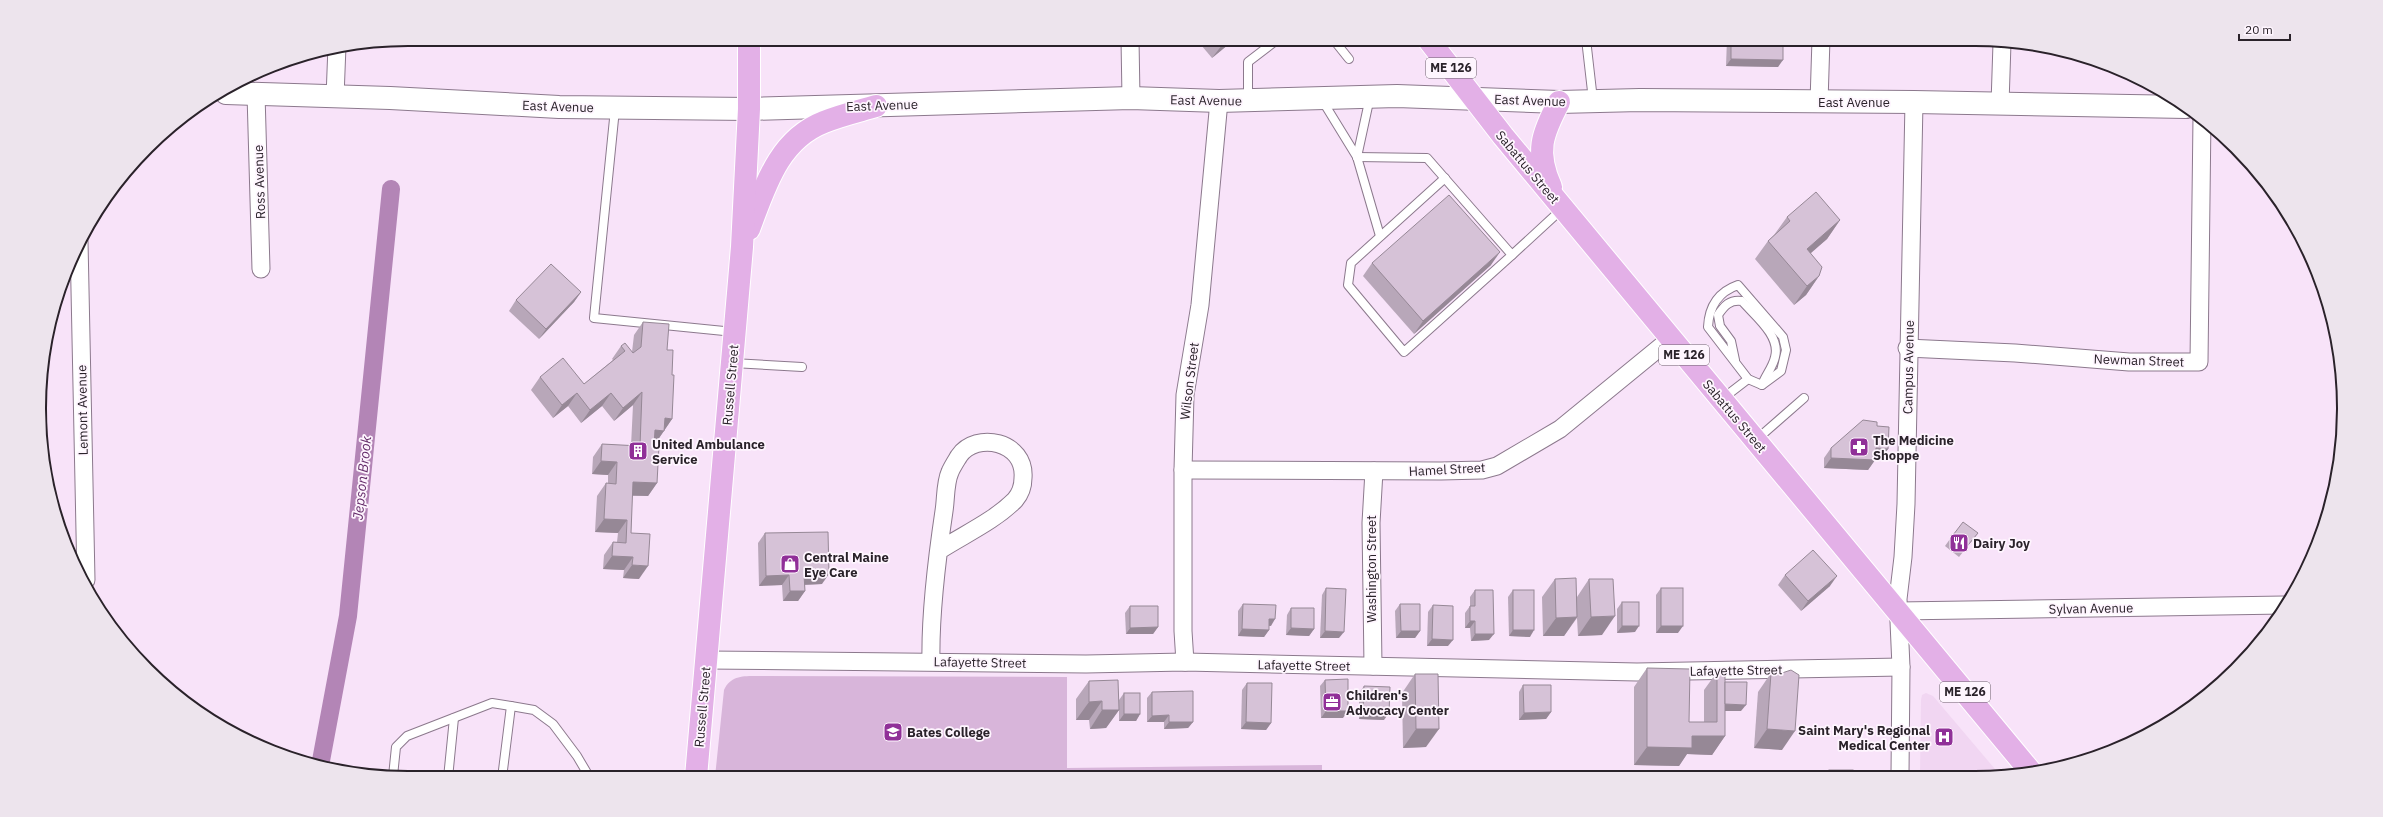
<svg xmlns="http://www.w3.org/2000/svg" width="2383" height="817" viewBox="0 0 2383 817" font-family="'IBM Plex Sans',sans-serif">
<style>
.built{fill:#f1d6f2}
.green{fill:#d8b5da}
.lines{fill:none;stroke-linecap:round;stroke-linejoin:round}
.canal{stroke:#b385b6;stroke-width:18}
.lane-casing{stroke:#8c798d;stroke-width:10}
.street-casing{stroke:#8c798d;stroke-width:19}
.secondary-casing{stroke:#8c798d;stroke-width:24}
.primary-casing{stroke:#fff;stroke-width:24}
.lane{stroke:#fff;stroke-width:8}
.street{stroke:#fff;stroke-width:17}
.secondary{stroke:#fff;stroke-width:22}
.primary{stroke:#e3b0e7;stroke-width:22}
.wall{fill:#b8a7b9}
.shaded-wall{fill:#968896}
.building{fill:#d6c2d7;stroke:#968896}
.labels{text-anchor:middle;stroke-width:3.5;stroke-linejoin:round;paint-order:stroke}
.shield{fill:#fef5fe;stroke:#6a616a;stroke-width:1}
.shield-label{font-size:12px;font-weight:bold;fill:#2a222a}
.street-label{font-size:13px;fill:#2a222a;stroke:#fef5fe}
.poi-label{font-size:13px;font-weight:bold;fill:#2a222a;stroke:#fef5fe;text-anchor:start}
.water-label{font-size:14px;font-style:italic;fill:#662e6b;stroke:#fef5fe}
.rim{fill:none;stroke:#2a222a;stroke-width:2}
</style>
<rect width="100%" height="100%" fill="#f8e3f9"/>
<polygon class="built" points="1926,693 1933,696 2000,775 1920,775 1921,700 1922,695"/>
<path class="green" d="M759 676 1067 677V768L1322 765V776L715 777 724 690C731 675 744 676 759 676Z"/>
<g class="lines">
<polyline class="canal" points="320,766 348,616 391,189"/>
<g class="lane-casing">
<g id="lane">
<polyline points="1333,39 1349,59"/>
<polyline points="1586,39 1593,100"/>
<polyline points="1248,100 1248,62 1278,39"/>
<polyline points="1322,100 1357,157 1380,236"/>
<polyline points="615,109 594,318 734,332"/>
<polyline points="1357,157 1427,158 1512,255 1562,209"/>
<polyline points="1357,157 1370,97"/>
<polyline points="1445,178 1351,263 1348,285 1404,352 1512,255"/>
<path d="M1738 285 1783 337 1786 350 1781 371 1762 385 1748 379 1708 327C1709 306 1718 292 1738 285Z"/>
<path d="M1735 360 1731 341 1720 326 1718 315C1724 306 1730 299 1742 301 1755 316 1781 336 1775 357 1773 367 1765 376 1762 385"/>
<polyline points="733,363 802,367"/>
<polyline points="1722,399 1748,379"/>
<polyline points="1756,440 1804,398"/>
<polyline points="393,776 396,747 407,736 492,703 511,706 534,710 553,724 577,756 590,778"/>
<polyline points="448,778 454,718"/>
<polyline points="502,778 511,706"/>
</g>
</g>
<g class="street-casing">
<g id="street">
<polyline points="1130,39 1131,98"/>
<polyline points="256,94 261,269"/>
<polyline points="335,97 337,46"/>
<polyline points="1819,102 1821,39"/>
<polyline points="2000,104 2002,43"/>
<polyline points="79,241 86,580"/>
<polyline points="1907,348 2015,353 2129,362 2199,362 2202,117"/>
<polyline points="1183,470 1441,471 1482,470 1497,466 1560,429 1670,339"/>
<polyline points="1898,611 2284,605"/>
<polyline points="706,660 1086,664 1185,662 1637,672 1901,667"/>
<path d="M931 661C930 614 937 558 944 511 946 499 945 483 950 472 952 467 956 461 959 456 976 431 1026 441 1023 478 1023 486 1021 493 1015 500 994 521 965 534 940 550"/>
<polyline points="1185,662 1183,631 1183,470 1185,395 1200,305 1219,101"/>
<polyline points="1373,666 1371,523 1374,471"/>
<polyline points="1900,775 1901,667 1898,599 1903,557 1906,504 1914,102"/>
</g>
</g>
<g class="secondary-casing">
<polyline id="secondary" points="226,93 390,98 559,107 749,109 1131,98 1219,101 1397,96 1559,102 1640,100 1914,102 2186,107"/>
</g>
<g class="primary-casing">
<g id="primary">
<polyline points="1428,39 1503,136 2031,772"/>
<path d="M1551 187C1535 152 1542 134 1559 102"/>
<path d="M749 229C765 187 778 140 824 122 841 115 859 111 876 106"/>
<polyline points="696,777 742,247 749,109 749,39"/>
</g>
</g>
<use href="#lane" class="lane"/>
<use href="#street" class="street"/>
<use href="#secondary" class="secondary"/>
<use href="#primary" class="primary"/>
</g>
<g class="wall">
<polygon points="1196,39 1235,39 1212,58"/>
<polygon points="1727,39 1783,39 1778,67 1726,66"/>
<polygon points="1787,217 1840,220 1827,239 1810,253 1819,276 1806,295 1794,305 1755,259 1768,241 1774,235"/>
<polygon points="1372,263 1491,265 1414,334 1363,276"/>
<polygon points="581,292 574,302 539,339 509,311 516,300"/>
<polygon points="643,322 667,350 672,375 672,419 655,444 654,444 657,483 648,496 632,496 631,533 639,579 623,578 624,570 603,569 604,555 613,542 617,542 618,533 595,532 597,496 606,483 608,483 608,475 592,474 593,457 602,444 631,446 633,405 614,421 602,406 581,423 568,406 553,418 531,390 540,377 584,384 613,360 612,359 621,346 632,352 634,335"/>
<polygon points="1877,426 1881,459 1875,459 1875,460 1868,470 1824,468 1824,458 1831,448"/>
<polygon points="765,533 822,584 805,585 805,591 798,601 783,601 782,585 759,586 758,543"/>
<polygon points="1978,533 1959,557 1945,546 1950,539"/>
<polygon points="1785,575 1830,586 1801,611 1778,585"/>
<polygon points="1555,579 1577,597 1589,579 1602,635 1578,636 1577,618 1564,636 1543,636 1542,597"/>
<polygon points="1326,588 1339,638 1320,638 1322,595"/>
<polygon points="1661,588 1678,633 1656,633 1656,595"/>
<polygon points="1475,590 1489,640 1471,641 1470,628 1465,628 1465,613 1470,606 1470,597"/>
<polygon points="1513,590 1530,637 1509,636 1508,597"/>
<polygon points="1622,602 1635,632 1617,633 1617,609"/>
<polygon points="1243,604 1271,626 1269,626 1269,630 1264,637 1238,636 1238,611"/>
<polygon points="1400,604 1420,631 1415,638 1396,638 1395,611"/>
<polygon points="1433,605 1448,646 1427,646 1428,612"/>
<polygon points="1130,606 1158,627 1153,634 1126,634 1125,613"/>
<polygon points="1291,608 1314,629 1309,636 1286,635 1287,615"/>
<polygon points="1647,668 1689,722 1704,722 1704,690 1717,672 1741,711 1725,711 1725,736 1712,755 1687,754 1679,766 1634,765 1634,687"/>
<polygon points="1771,673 1782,750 1754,748 1758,692"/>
<polygon points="1415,674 1426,747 1403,748 1402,693"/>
<polygon points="1325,680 1343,718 1321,718 1320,686"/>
<polygon points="1089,681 1119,710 1106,728 1090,729 1089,720 1076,720 1076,699"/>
<polygon points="1247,683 1271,723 1266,730 1241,729 1242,690"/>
<polygon points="1523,685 1551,712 1546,719 1519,720 1519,692"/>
<polygon points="1364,686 1384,720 1359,719 1359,693"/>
<polygon points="1152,692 1193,722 1188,728 1164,729 1164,722 1147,722 1147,698"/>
<polygon points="1124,693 1140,714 1136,721 1119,721 1119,700"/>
<polygon points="1829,770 1853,775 1826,775"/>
</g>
<g class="shaded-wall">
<polygon points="1229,39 1235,39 1212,58 1222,45"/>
<polygon points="1731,59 1783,60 1778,67 1726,66"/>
<polygon points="1840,220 1827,239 1794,268 1807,249"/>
<polygon points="1500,252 1491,265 1414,334 1423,321"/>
<polygon points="1819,276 1806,295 1794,305 1807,286"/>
<polygon points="581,292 574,302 539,339 546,329"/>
<polygon points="642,392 633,405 614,421 623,408"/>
<polygon points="577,393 568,406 553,418 562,405"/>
<polygon points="611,393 602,406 581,423 590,410"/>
<polygon points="665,418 672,419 655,444 646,443 655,430"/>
<polygon points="1876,448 1888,449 1881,459 1869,458"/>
<polygon points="1831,458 1875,460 1868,470 1824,468"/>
<polygon points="601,461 617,462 608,475 592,474"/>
<polygon points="633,482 657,483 648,496 624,495"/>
<polygon points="604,519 627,520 618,533 595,532"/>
<polygon points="612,556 633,557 624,570 603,569"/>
<polygon points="632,565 648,566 639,579 623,578"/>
<polygon points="829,574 822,584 797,585 804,575"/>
<polygon points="789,575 782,585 759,586 766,576"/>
<polygon points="1837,576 1830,586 1801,611 1808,601"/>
<polygon points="790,591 805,591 798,601 783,601"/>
<polygon points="1615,616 1602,635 1578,636 1591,617"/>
<polygon points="1577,617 1564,636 1543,636 1556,618"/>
<polygon points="1269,619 1275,619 1271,626 1264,625"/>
<polygon points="1470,621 1475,621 1470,628 1465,628"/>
<polygon points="1622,626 1639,626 1635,632 1617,633"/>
<polygon points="1661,626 1683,626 1678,633 1656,633"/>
<polygon points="1158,627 1153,634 1126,634 1130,628"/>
<polygon points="1291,628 1314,629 1309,636 1286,635"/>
<polygon points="1242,629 1269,630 1264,637 1238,636"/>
<polygon points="1513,630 1534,630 1530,637 1509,636"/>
<polygon points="1325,631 1344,632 1339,638 1320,638"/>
<polygon points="1401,631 1420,631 1415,638 1396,638"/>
<polygon points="1475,634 1494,634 1489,640 1471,641"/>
<polygon points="1432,639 1453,640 1448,646 1427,646"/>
<polygon points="1102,701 1089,720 1076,720 1089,702"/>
<polygon points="1721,704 1746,705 1741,711 1717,711"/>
<polygon points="1102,710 1119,710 1106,728 1090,729"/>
<polygon points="1326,711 1348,711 1343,718 1321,718"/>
<polygon points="1363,712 1389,713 1384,720 1359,719"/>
<polygon points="1551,712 1546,719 1519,720 1524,713"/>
<polygon points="1124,714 1140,714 1136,721 1119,721"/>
<polygon points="1169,715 1164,722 1147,722 1152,716"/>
<polygon points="1169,722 1193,722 1188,728 1164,729"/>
<polygon points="1246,722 1271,723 1266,730 1241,729"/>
<polygon points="1416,729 1439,729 1426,747 1403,748"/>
<polygon points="1767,729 1795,731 1782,750 1754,748"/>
<polygon points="1692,736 1725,736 1712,755 1687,754 1679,766 1634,765 1647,747"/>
</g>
<g class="building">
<polygon points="1216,39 1229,39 1222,45"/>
<polygon points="1731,39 1783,39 1783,60 1731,59"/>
<polygon points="1816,192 1840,220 1807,249 1822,267 1819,276 1807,286 1768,241 1790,221 1787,217"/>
<polygon points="1449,195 1500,252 1423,321 1372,263"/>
<polygon points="551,264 581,292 546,329 516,300"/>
<polygon points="643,322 669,324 667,350 673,350 672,375 674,375 672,419 665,418 664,431 655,430 654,446 659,446 657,483 633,482 631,533 650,534 648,566 632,565 633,557 612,556 613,542 626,543 627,520 604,519 606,483 616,484 617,462 601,461 602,444 640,446 642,392 623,408 611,393 590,410 577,393 562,405 540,377 563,358 584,384 625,351 621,346 625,343 633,353 641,347"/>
<polygon points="1863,420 1877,422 1877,426 1889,427 1888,449 1876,448 1875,460 1831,458 1831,448"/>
<polygon points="1963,522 1978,533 1964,550 1950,539"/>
<polygon points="828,532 829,574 804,575 805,591 790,591 789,575 766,576 765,533"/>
<polygon points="1813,550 1837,576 1808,601 1785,575"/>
<polygon points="1576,578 1577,617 1556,618 1555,579"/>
<polygon points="1589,579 1613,579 1615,616 1591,617"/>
<polygon points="1326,588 1346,589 1344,632 1325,631"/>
<rect x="1661" y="588" width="22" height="38"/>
<polygon points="1475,590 1493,590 1494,634 1475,634 1475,621 1470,621 1470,606 1475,606"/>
<rect x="1513" y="590" width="21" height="40"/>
<rect x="1622" y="602" width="17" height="24"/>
<polygon points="1243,604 1276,605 1275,619 1269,619 1269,630 1242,629"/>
<polygon points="1400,604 1420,604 1420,631 1401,631"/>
<polygon points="1433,605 1453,606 1453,640 1432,639"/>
<polygon points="1130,606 1158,606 1158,627 1130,628"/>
<polygon points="1291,608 1314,608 1314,629 1291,628"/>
<polygon points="1647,668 1690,669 1689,722 1717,722 1717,672 1725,672 1725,736 1692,736 1692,748 1647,747"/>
<polygon points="1791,670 1799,675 1795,731 1767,729 1771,673 1779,674"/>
<polygon points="1415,674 1438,674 1439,729 1416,729"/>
<polygon points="1348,679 1348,711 1326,711 1325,680"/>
<polygon points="1118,680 1119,710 1102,710 1102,701 1089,702 1089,681"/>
<polygon points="1725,682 1747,682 1746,705 1725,704"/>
<polygon points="1247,683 1272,683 1271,723 1246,722"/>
<polygon points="1523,685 1551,685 1551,712 1524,713"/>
<polygon points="1364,686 1390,687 1389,713 1363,712"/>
<polygon points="1193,691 1193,722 1169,722 1169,715 1152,716 1152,692"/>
<rect x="1124" y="693" width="16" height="21"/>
<rect x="1829" y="770" width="24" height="5"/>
</g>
<defs>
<g id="pharmacy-square" transform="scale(1)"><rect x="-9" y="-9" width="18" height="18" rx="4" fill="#903098" stroke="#fef5fe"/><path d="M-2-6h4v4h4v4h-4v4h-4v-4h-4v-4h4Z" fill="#fff"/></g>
<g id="building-square" transform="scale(1)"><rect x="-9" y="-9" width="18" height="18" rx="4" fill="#903098" stroke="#fef5fe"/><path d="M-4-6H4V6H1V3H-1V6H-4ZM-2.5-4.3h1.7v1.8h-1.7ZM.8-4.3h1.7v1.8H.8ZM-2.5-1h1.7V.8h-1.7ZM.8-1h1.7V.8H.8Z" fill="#fff"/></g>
<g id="restaurant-square" transform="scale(1)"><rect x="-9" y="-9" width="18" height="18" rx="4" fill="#903098" stroke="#fef5fe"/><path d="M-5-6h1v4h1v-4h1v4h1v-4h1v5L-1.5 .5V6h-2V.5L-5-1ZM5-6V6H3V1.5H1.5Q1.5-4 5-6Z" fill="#fff"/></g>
<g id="shop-square" transform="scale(1)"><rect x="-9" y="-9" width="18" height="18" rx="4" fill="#903098" stroke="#fef5fe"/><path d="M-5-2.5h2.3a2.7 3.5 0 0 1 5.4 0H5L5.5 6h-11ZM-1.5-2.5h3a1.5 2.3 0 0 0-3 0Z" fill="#fff"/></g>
<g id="office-square" transform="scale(1)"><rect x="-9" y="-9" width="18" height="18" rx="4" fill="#903098" stroke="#fef5fe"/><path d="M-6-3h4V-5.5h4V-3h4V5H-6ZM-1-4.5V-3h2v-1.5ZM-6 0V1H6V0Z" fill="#fff"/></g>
<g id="university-square" transform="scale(1)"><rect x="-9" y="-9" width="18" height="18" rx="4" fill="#903098" stroke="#fef5fe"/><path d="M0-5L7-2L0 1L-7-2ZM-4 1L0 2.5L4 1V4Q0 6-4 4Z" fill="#fff"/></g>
<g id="hospital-square" transform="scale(1)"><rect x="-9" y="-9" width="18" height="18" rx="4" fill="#903098" stroke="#fef5fe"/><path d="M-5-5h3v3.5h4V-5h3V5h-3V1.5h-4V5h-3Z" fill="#fff"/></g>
</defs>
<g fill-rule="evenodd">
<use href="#pharmacy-square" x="1859" y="447"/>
<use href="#building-square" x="638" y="451"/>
<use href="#restaurant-square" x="1959" y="543"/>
<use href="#shop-square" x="790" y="564"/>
<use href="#office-square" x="1332" y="702"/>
<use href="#university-square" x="893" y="732"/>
<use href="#hospital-square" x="1944" y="737"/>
</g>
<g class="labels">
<g class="shield">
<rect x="1426" y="58" width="50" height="20" rx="3"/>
<rect x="1659" y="345" width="50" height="20" rx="3"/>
<rect x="1940" y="682" width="50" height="20" rx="3"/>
</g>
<g class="shield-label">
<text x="1451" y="72">ME 126</text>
<text x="1684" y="359">ME 126</text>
<text x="1965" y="696">ME 126</text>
</g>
<g class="street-label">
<text transform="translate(1206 100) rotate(1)" y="5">East Avenue</text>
<text transform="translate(1530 100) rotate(2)" y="5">East Avenue</text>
<text x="1854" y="107">East Avenue</text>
<text transform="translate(882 105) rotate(-2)" y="5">East Avenue</text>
<text transform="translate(558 106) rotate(2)" y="5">East Avenue</text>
<text transform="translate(1528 167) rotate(50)" y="5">Sabattus Street</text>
<text transform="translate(259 182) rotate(-92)" y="5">Ross Avenue</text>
<text transform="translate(2139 360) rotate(2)" y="5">Newman Street</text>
<text transform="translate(1908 367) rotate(-89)" y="5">Campus Avenue</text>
<text transform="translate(1189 381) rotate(-83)" y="5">Wilson Street</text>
<text transform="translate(730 385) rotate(-85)" y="5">Russell Street</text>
<text transform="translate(82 410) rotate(-91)" y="5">Lemont Avenue</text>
<text transform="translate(1735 416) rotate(50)" y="5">Sabattus Street</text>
<text transform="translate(1447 469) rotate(-3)" y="5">Hamel Street</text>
<text transform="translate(1371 569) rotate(-90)" y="5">Washington Street</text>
<text transform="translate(2091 608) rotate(-1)" y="5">Sylvan Avenue</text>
<text transform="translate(980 662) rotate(1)" y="5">Lafayette Street</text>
<text transform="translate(1304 665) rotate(1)" y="5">Lafayette Street</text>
<text transform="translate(1736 670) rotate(-1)" y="5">Lafayette Street</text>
<text transform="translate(702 707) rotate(-85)" y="5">Russell Street</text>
</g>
<g class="poi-label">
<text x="1873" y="445">The Medicine<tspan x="1873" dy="15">Shoppe</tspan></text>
<text x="652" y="449">United Ambulance<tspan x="652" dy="15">Service</tspan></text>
<text x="1973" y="548">Dairy Joy</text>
<text x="804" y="562">Central Maine<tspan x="804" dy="15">Eye Care</tspan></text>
<text x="1346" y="700">Children's<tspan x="1346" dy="15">Advocacy Center</tspan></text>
<text x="1930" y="735" text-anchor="end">Saint Mary's Regional<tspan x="1930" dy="15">Medical Center</tspan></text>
<text x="907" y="737">Bates College</text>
</g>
<g class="water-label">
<text transform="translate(362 478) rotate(-84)" y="5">Jepson Brook</text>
</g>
</g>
<path d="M0 0H2383V817H0ZM408 46H1975A362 362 0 0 1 2337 408V409A362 362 0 0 1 1975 771H408A362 362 0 0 1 46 409V408A362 362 0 0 1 408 46Z" fill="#ede4ed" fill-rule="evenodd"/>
<path class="rim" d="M408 46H1975A362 362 0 0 1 2337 408V409A362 362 0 0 1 1975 771H408A362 362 0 0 1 46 409V408A362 362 0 0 1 408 46Z"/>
<path d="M2239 34v6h51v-6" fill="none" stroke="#2a222a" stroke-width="2"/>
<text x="2245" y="34" font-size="12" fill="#2a222a" stroke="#fef5fe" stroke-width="3" paint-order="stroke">20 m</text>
</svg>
